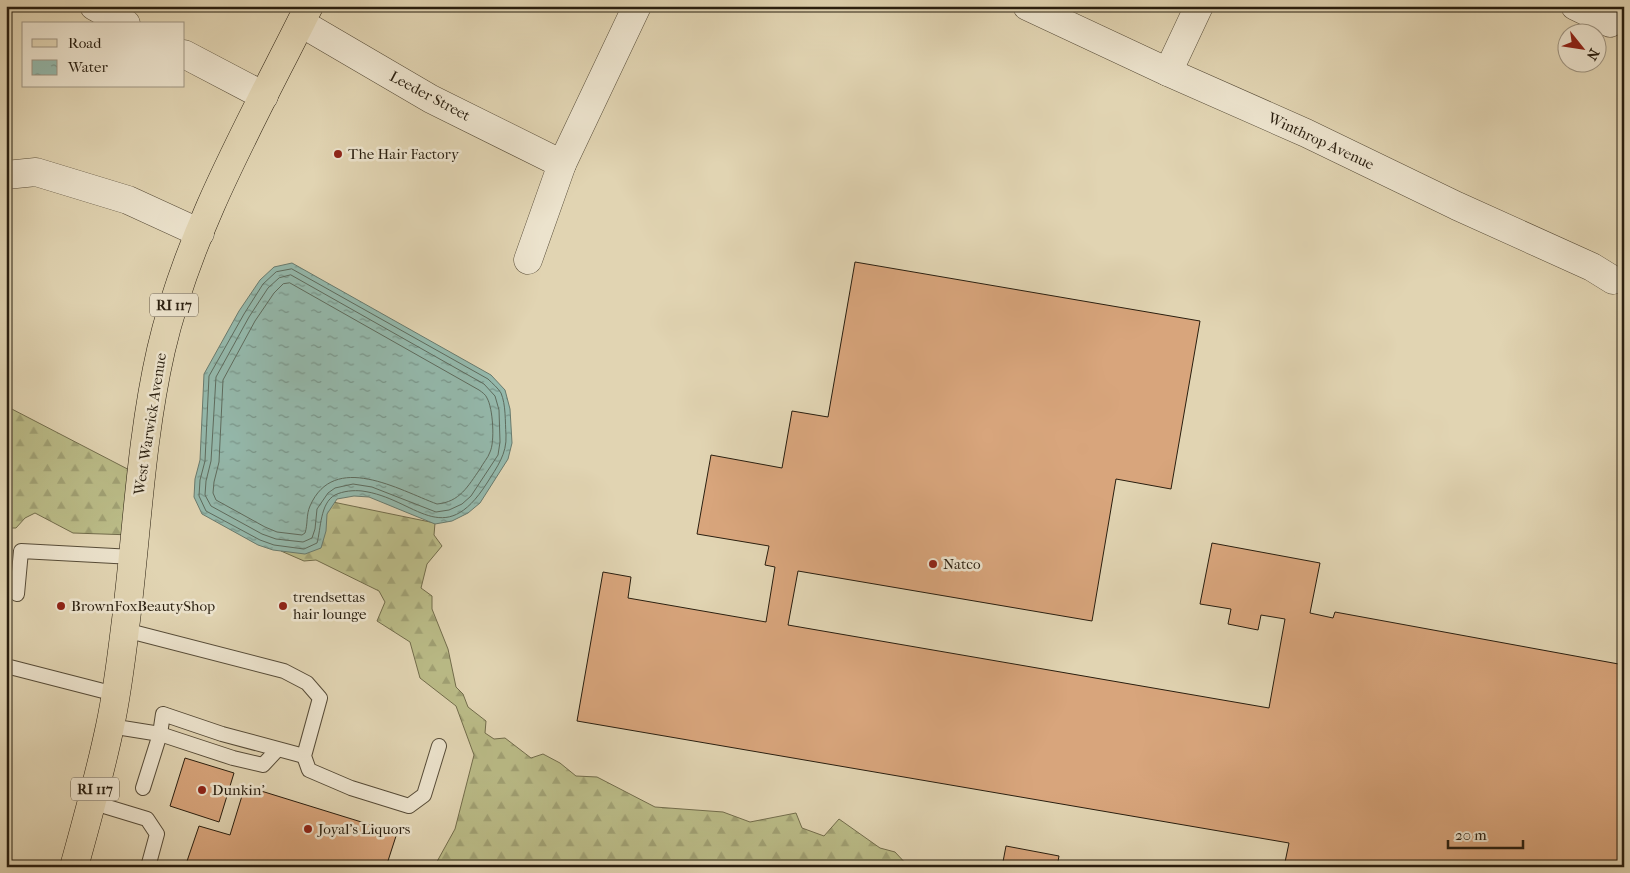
<svg xmlns="http://www.w3.org/2000/svg" width="1630" height="873" viewBox="0 0 1630 873" font-family="'IM FELL French Canon',serif">
<style>
.forest{fill:url(#forest-firs);stroke:#726c4b}
.water{fill:url(#water-ripples);stroke:#697a6d}
.lines{fill:none;stroke-linecap:round;stroke-linejoin:round}
.shore{stroke:#5e6b5d;stroke-width:1}
.building{fill:#d8a57c;stroke:#291e0f}
.lane-casing{stroke:#574c38;stroke-width:16}
.street-casing{stroke:#574c38;stroke-width:29}
.primary-casing{stroke:#291e0f;stroke-width:29}
.lane{stroke:#ece3cd;stroke-width:14}
.street{stroke:#ece3cd;stroke-width:28}
.primary{stroke:#e1d4b2;stroke-width:28}
.poi-dot{fill:#8f2418;stroke:#ece3cd;stroke-width:2}
.labels{text-anchor:middle;stroke-width:5;stroke-linejoin:round;paint-order:stroke}
.shield{fill:#ece3cd;stroke:#645948;stroke-width:1}
.shield-label{font-size:14px;font-weight:bold;fill:#291e0f}
.street-label{font-size:15px;fill:#291e0f;stroke:#ece3cd}
.poi-label{font-size:15px;fill:#291e0f;stroke:#ece3cd;text-anchor:start}
</style>
<defs>
<pattern id="forest-firs" width="22" height="20" patternUnits="userSpaceOnUse" patternTransform="scale(1.25)"><rect width="22" height="20" fill="#babb87"/><path d="M5 1l3.5 6h-7zM16 11l3.5 6h-7z" fill="#a0a073"/></pattern>
<pattern id="water-ripples" width="26" height="14" patternUnits="userSpaceOnUse" patternTransform="scale(1.25)"><rect width="26" height="14" fill="#94b8ab"/><path d="M2 4q2-2 4 0t4 0M15 11q2-2 4 0t4 0" fill="none" stroke="#79958a"/></pattern>
</defs>
<rect width="100%" height="100%" fill="#e1d4b2"/>
<filter id="stains"><feTurbulence type="fractalNoise" baseFrequency=".004" numOctaves="4"/><feColorMatrix values="0 0 0 0 .2 0 0 0 0 .09 0 0 0 0 .02 0 0 0 .5 -.17"/></filter>
<radialGradient id="worn" r=".72"><stop offset=".6" stop-color="#630" stop-opacity="0"/><stop offset="1" stop-color="#630" stop-opacity=".3"/></radialGradient>
<g class="forest">
<polygon points="6,406 141,476 132,535 73,533 35,513 25,518 16,528 6,528"/>
<polygon points="328,501 435,523 434,535 442,546 427,564 421,588 432,596 432,609 448,649 456,687 463,694 468,707 486,721 485,733 494,739 505,738 531,758 543,754 560,763 576,776 597,777 655,807 723,812 750,822 796,813 802,828 824,836 839,819 880,848 895,852 909,867 434,867 455,829 474,755 456,706 420,678 410,642 377,621 385,602 379,591 316,560 304,561 281,551"/>
</g>
<polygon class="water" points="292,263 491,375 505,390 510,409 512,443 508,459 480,503 468,513 452,521 435,524 369,497 354,496 337,499 327,514 326,531 321,548 305,554 273,550 258,545 202,514 194,497 195,479 200,460 204,374 239,311 260,280 274,267"/>
<g class="lines">
<g class="shore">
<path d="M292 269 488 379C492 383 498 388 501 393 506 405 505 421 506 435 507 454 497 467 487 483 443 552 416 498 362 491 354 490 343 491 335 495 320 503 321 529 317 543L304 549 274 545 260 540 206 511 199 496 200 480 205 461 209 376 244 314 263 284 276 272Z"/>
<polygon points="291,275 484,384 495,396 499,410 500,442 498,455 471,496 462,504 449,510 436,512 372,487 353,484 335,488 328,493 317,509 315,529 312,538 303,542 276,539 262,534 211,506 205,495 206,481 211,461 216,377 249,317 268,288 279,278"/>
<path d="M290 283 479 390C482 392 486 395 487 398 493 408 495 442 490 452 488 458 483 463 480 469 468 486 460 502 437 504 399 490 334 451 310 506 306 515 308 524 305 533L302 535 277 532 265 527 216 500 213 493 214 482 219 462 223 380 255 321 274 293 283 284Z"/>
</g>
</g>
<g class="building">
<polygon points="855,262 1200,321 1171,489 1116,479 1092,621 798,571 788,625 1269,708 1285,619 1261,615 1258,630 1228,624 1231,609 1200,604 1212,543 1320,563 1310,613 1333,618 1335,612 1624,665 1624,867 1284,867 1289,843 577,721 603,572 631,577 628,598 766,622 775,567 765,565 769,546 697,534 711,455 782,468 792,411 828,417"/>
<polygon points="185,758 234,773 219,822 170,806"/>
<polygon points="245,786 397,833 386,867 317,867 304,863 303,867 185,867 199,826 230,835"/>
<polygon points="1006,846 1059,856 1057,867 1002,867"/>
</g>
<g class="lines">
<g class="lane-casing">
<g id="lane">
<polyline points="17,594 21,551 133,557"/>
<polyline points="125,630 284,671 307,683 320,698 304,756 309,770 351,788 409,806 424,795 439,746"/>
<polyline points="6,666 115,694"/>
<polyline points="110,726 160,734 233,758 263,765 277,750"/>
<polyline points="143,788 160,734 163,714 222,734 304,756"/>
<polyline points="91,802 147,819 157,834 148,867"/>
</g>
</g>
<g class="street-casing">
<g id="street">
<polyline points="94,6 126,24"/>
<polyline points="1027,6 1168,72 1306,133 1457,206 1592,267 1613,280"/>
<polyline points="1575,6 1610,23"/>
<polyline points="301,23 431,99 562,164 637,6"/>
<polyline points="184,54 264,96"/>
<polyline points="1168,72 1199,6"/>
<polyline points="6,175 36,172 128,200 200,233"/>
<polyline points="528,260 562,164"/>
</g>
</g>
<g class="primary-casing">
<path id="primary" d="M74 867C87 820 100 774 110 726 117 694 121 661 125 628 137 536 140 442 161 350 189 229 254 117 309 6"/>
</g>
<use href="#lane" class="lane"/>
<use href="#street" class="street"/>
<use href="#primary" class="primary"/>
</g>
<g class="poi-dot">
<circle cx="338" cy="154" r="5"/>
<circle cx="933" cy="564" r="5"/>
<circle cx="61" cy="606" r="5"/>
<circle cx="283" cy="606" r="5"/>
<circle cx="202" cy="790" r="5"/>
<circle cx="308" cy="829" r="5"/>
</g>
<g class="labels">
<g class="shield">
<rect x="150" y="293.5" width="48" height="23" rx="4"/>
<rect x="71" y="777.5" width="48" height="23" rx="4"/>
</g>
<g class="shield-label">
<text x="174" y="310">RI 117</text>
<text x="95" y="794">RI 117</text>
</g>
<g class="street-label">
<text transform="translate(430 96) rotate(28)" y="5">Leeder Street</text>
<text transform="translate(1321 141) rotate(25)" y="5">Winthrop Avenue</text>
<text transform="translate(150 424) rotate(-81)" y="5">West Warwick Avenue</text>
</g>
<g class="poi-label">
<text x="348" y="159">The Hair Factory</text>
<text x="943" y="569">Natco</text>
<text x="293" y="602">trendsettas<tspan x="293" dy="17">hair lounge</tspan></text>
<text x="71" y="611">BrownFoxBeautyShop</text>
<text x="212" y="795">Dunkin'</text>
<text x="318" y="834">Joyal's Liquors</text>
</g>
</g>
<rect width="1630" height="873" fill="none" stroke="#e1d4b2" stroke-width="25"/>
<rect x="8" y="8" width="1615" height="858" fill="none" stroke="#291e0f" stroke-width="2.5"/>
<rect x="12" y="12" width="1605" height="848" fill="none" stroke="#291e0f"/>
<rect x="22" y="22" width="162" height="65" fill="#ece3cd" stroke="#9e9481"/>
<rect x="32" y="39" width="25" height="8" fill="#e1d4b2" stroke="#9e9481"/>
<text x="68" y="48" font-size="15" fill="#291e0f">Road</text>
<rect x="32" y="60" width="25" height="15" fill="url(#water-ripples)" stroke="#9e9481"/>
<text x="68" y="72" font-size="15" fill="#291e0f">Water</text>
<g transform="translate(1582 48) rotate(120)"><circle r="24" fill="#ece3cd" stroke="#9e9481"/>
<path d="M0-4L9 19L0 12L-9 19Z" fill="#8f2418"/>
<text y="-8" font-size="14" font-weight="bold" text-anchor="middle" fill="#291e0f">N</text>
</g>
<path d="M1448 840v8h75v-8" fill="none" stroke="#291e0f" stroke-width="2.5"/>
<text x="1455" y="840" font-size="15" fill="#291e0f" stroke="#ece3cd" stroke-width="4" paint-order="stroke">20 m</text>
<rect width="100%" height="100%" filter="url(#stains)"/>
<rect width="100%" height="100%" fill="url(#worn)"/>
</svg>
